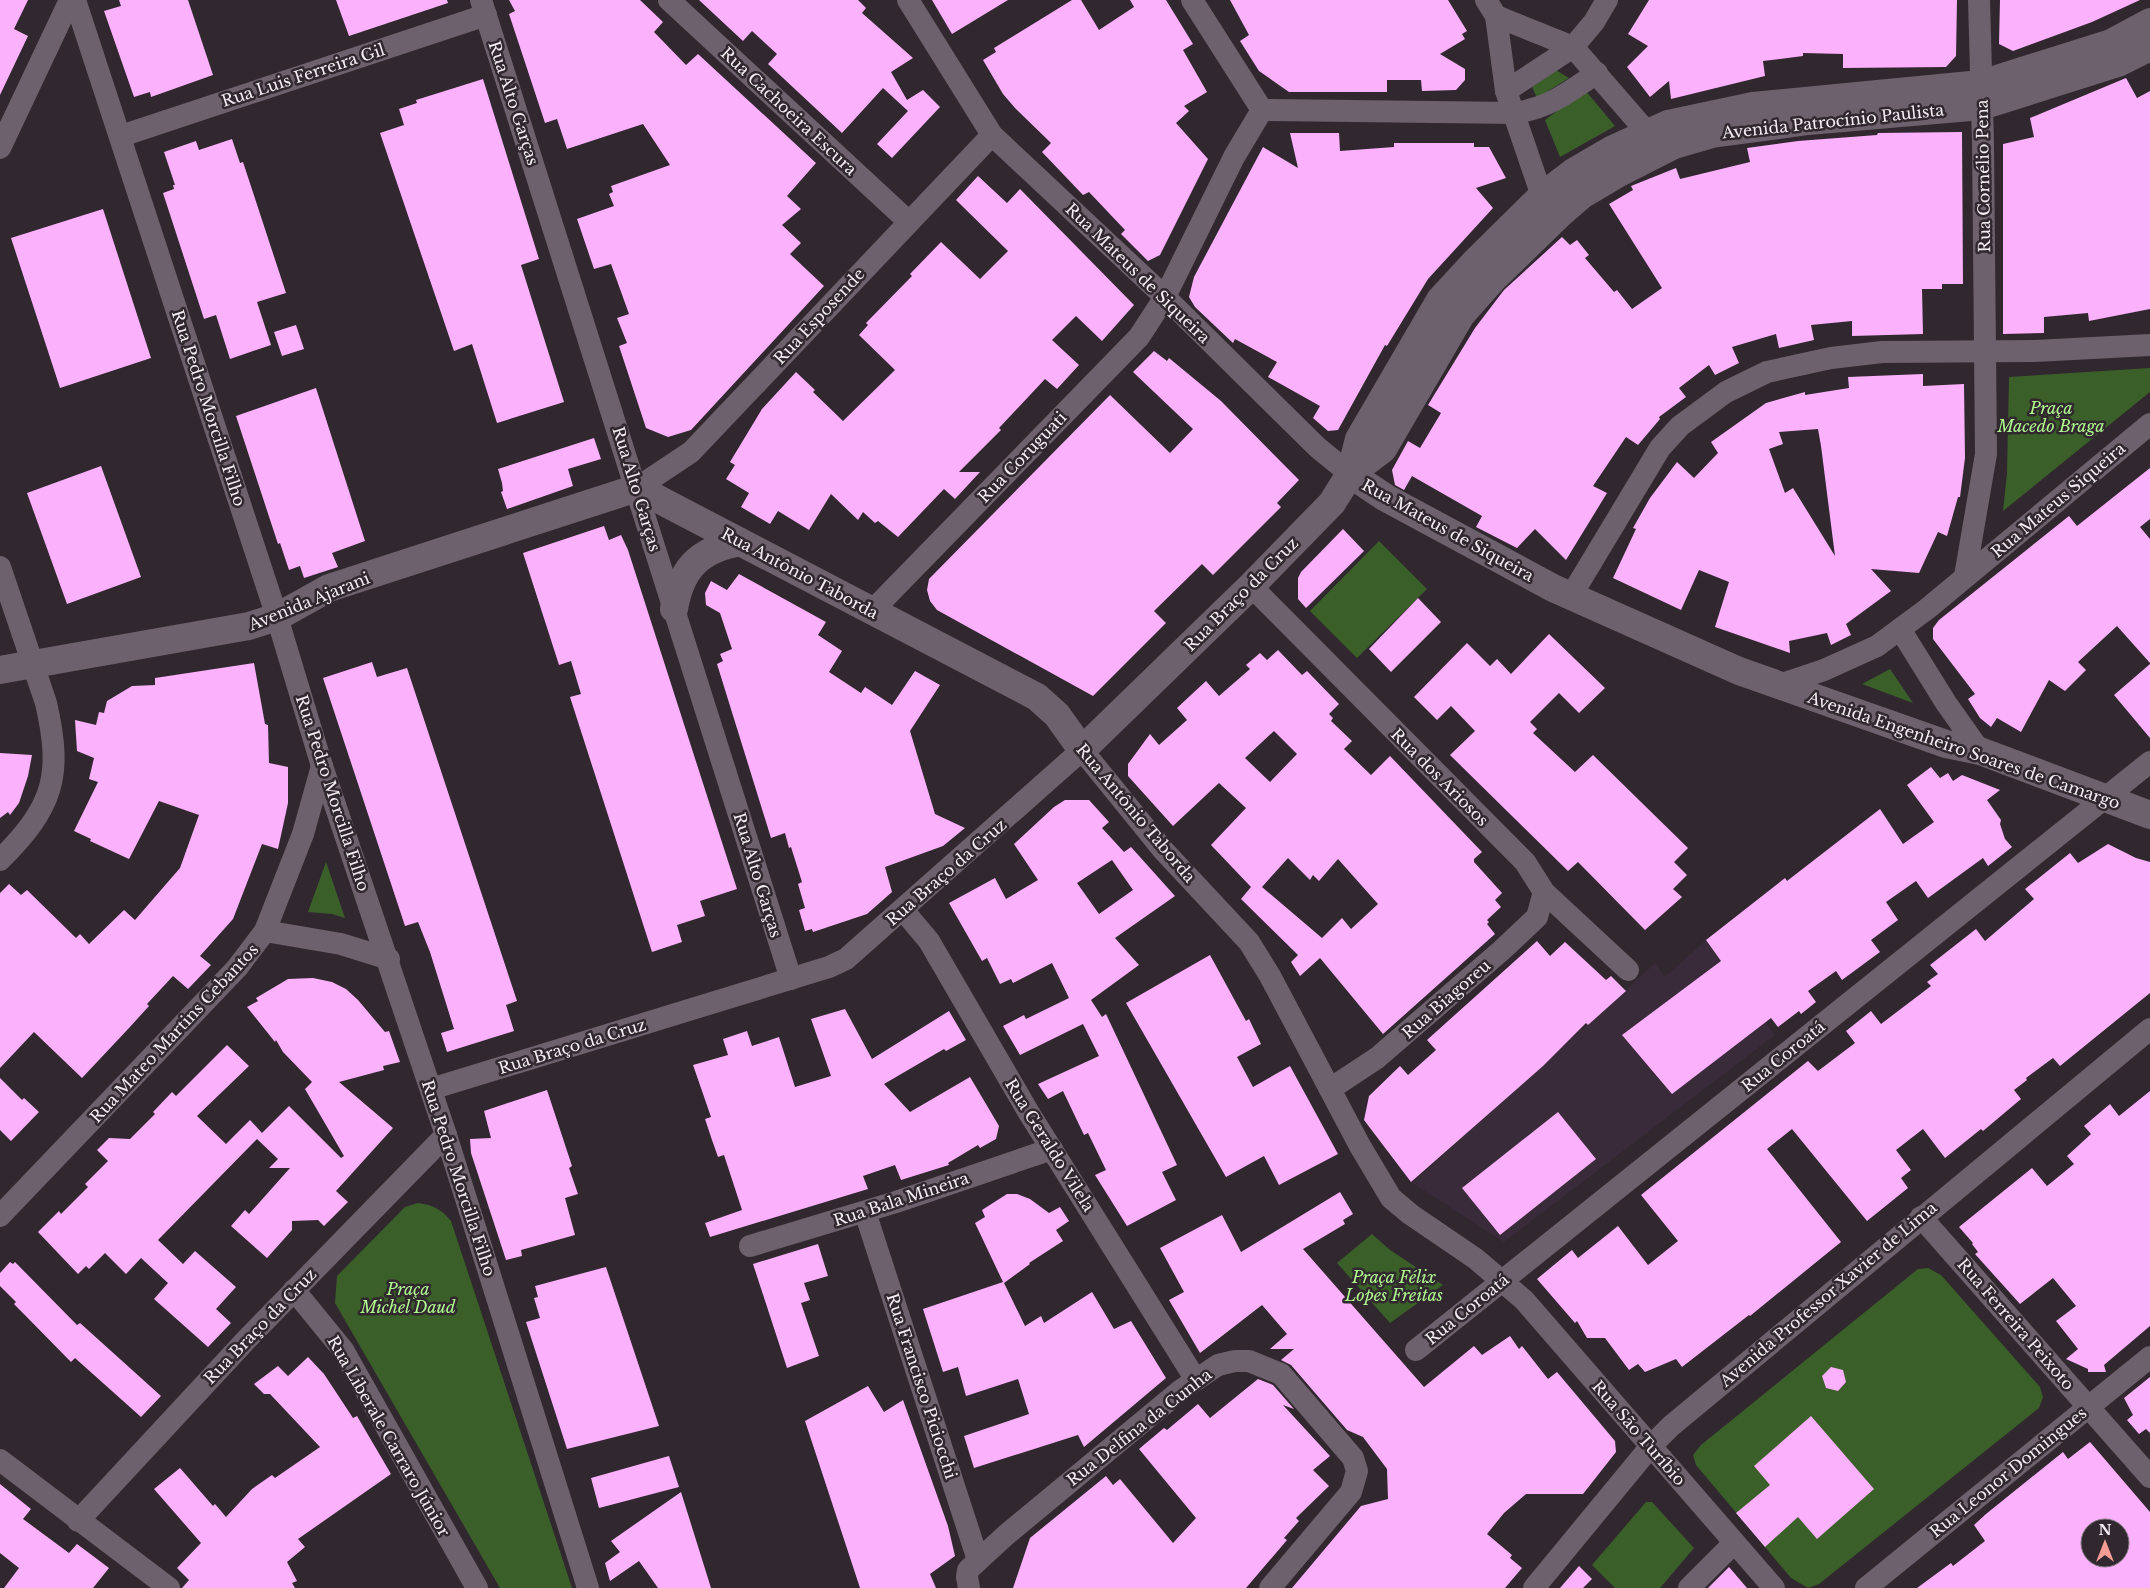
<svg xmlns="http://www.w3.org/2000/svg" width="2150" height="1588" viewBox="0 0 2150 1588" font-family="'Libre Baskerville',serif">
<style>
.built{fill:#392b39}
.green{fill:#3b5f29}
.building{fill:#fcb1fc;fill-rule:evenodd}
.lines{fill:none;stroke-linecap:round;stroke-linejoin:round}
.minor{stroke:#6c616c;stroke-width:22}
.tertiary{stroke:#6c616c;stroke-width:28}
.labels{text-anchor:middle;stroke-width:5;stroke-linejoin:round;paint-order:stroke}
.street-label{font-size:16px;fill:#f3edf3;stroke:#30272f}
.park-label{font-size:16px;font-style:italic;fill:#b1fc8f;stroke:#30272f}
</style>
<rect width="100%" height="100%" fill="#30272f"/>
<polygon class="built" points="1706,940 1775,1035 1504,1242 1412,1183 1655,963 1665,977"/>
<g class="green">
<polygon points="1556,70 1569,78 1537,98 1532,87"/>
<polygon points="1585,90 1615,126 1560,157 1545,120"/>
<polygon points="2150,368 2150,392 2003,511 2007,473 2009,377"/>
<polygon points="1379,541 1427,589 1357,658 1310,611"/>
<polygon points="1890,669 1913,703 1862,684"/>
<polygon points="326,862 345,918 332,914 308,912"/>
<path d="M418 1203C434 1205 442 1210 451 1221L572 1588H500L335 1303 337 1276 405 1207Z"/>
<polygon points="1372,1234 1390,1250 1443,1285 1390,1323 1337,1263"/>
<polygon points="1928,1268 1941,1275 2040,1387 2043,1397 2039,1408 1819,1584 1808,1588 1791,1578 1696,1465 1693,1455 1701,1445 1918,1269"/>
<polygon points="1646,1502 1652,1502 1694,1548 1660,1588 1615,1588 1592,1565"/>
</g>
<g class="building">
<polygon points="0,0 28,0 14,29 28,36 0,95"/>
<polygon points="119,0 188,0 213,75 151,97 150,92 134,97 104,11 121,6"/>
<polygon points="336,0 447,0 448,3 349,36"/>
<polygon points="509,0 640,0 663,22 654,32 686,65 698,54 816,163 787,196 801,209 782,225 801,243 790,254 824,286 691,430 668,437 646,428 619,346 627,343 617,318 629,314 611,264 594,269 577,219 614,206 609,194 613,192 611,186 670,165 643,124 567,149 557,119 545,123 509,14 515,11"/>
<polygon points="699,0 858,0 866,8 862,13 913,58 891,72 907,100 923,90 940,107 892,158 877,144 908,111 883,88 842,133 768,64 777,54 752,31 743,41"/>
<polygon points="932,0 1008,0 952,34"/>
<polygon points="1072,0 1081,0 1099,30 1134,7 1130,0 1166,0 1193,44 1183,50 1207,92 1184,106 1189,111 1176,123 1208,159 1160,255 1148,261 1121,234 1125,230 1089,192 1083,195 1042,152 1051,143 1015,108 1003,94 983,60 996,52 994,48"/>
<polygon points="1230,0 1448,0 1467,31 1462,34 1465,39 1440,54 1465,69 1465,80 1456,90 1422,91 1421,80 1387,80 1387,92 1289,92 1259,71 1240,41 1249,35"/>
<polygon points="1649,0 1957,0 1956,56 1946,67 1843,68 1843,54 1803,53 1803,56 1763,61 1765,76 1671,99 1669,81 1650,97 1627,67 1648,46 1628,34"/>
<polygon points="2000,0 2140,0 2092,22 2013,51 1999,44"/>
<polygon points="2126,78 2137,98 2150,91 2150,309 2089,321 2088,313 2044,317 2044,333 2003,334 2003,144 2034,137 2030,118"/>
<polygon points="483,79 539,259 521,265 564,402 497,423 472,344 454,351 380,133 404,125 399,109 417,103 416,100"/>
<polygon points="1962,132 1963,284 1942,284 1942,289 1922,289 1923,334 1852,336 1852,321 1811,325 1814,340 1779,348 1776,334 1732,347 1739,363 1715,375 1709,365 1679,388 1686,397 1659,417 1660,419 1638,445 1626,437 1593,486 1607,493 1566,560 1535,529 1517,548 1476,527 1482,516 1412,476 1404,490 1395,485 1392,470 1408,441 1420,448 1441,413 1428,405 1475,328 1504,290 1562,237 1570,245 1577,240 1589,255 1585,258 1614,292 1617,290 1632,309 1662,288 1609,204 1633,190 1631,186 1676,168 1680,179 1750,162 1747,148 1798,141 1877,135 1878,133"/>
<polygon points="1290,133 1339,133 1340,151 1394,147 1394,143 1474,143 1474,147 1489,147 1506,178 1476,188 1493,208 1428,279 1387,346 1385,345 1338,430 1328,431 1313,418 1320,406 1268,377 1277,362 1235,339 1233,343 1195,307 1189,297 1194,277 1263,147 1298,168"/>
<polygon points="232,139 240,163 243,162 286,293 257,302 271,345 230,359 216,315 204,319 163,193 174,189 173,185 175,185 164,152 196,141 199,150"/>
<polygon points="978,176 1007,203 1020,189 1134,305 1102,341 1076,316 1052,340 1079,365 1057,389 1045,379 999,428 1001,430 959,472 980,472 955,499 944,489 898,537 878,521 875,523 863,512 858,520 831,494 809,530 778,511 770,524 741,507 749,493 726,479 735,465 730,462 762,409 796,372 815,390 813,392 843,421 895,370 859,335 868,325 866,323 912,276 910,274 941,242 980,279 1008,251 956,200"/>
<polygon points="103,209 151,358 60,388 11,238"/>
<polygon points="296,325 304,349 282,356 274,332"/>
<polygon points="1154,351 1167,361 1169,358 1221,401 1299,480 1277,503 1281,507 1213,575 1202,564 1154,611 1166,623 1093,696 937,610 930,601 927,590 929,579 1110,395 1170,453 1193,429 1133,372"/>
<path d="M1923 374V386L1964 384 1965 458 1960 497H1958L1947 536 1938 532 1919 573 1871 569 1891 591 1846 624 1851 635 1831 645 1827 633 1789 641 1790 653 1715 627 1729 582 1699 570 1681 610 1613 578 1636 529 1633 528 1650 498 1677 462 1694 478 1718 453 1711 442 1766 403 1805 392V395L1849 388 1848 377ZM1818 429 1821 446 1835 556 1793 488 1785 493 1769 449 1783 444 1779 432Z"/>
<polygon points="316,388 365,541 332,553 338,567 304,578 300,566 289,570 280,543 278,544 236,416"/>
<polygon points="594,438 601,459 568,469 573,486 507,509 501,492 503,491 502,483 498,469"/>
<polygon points="101,466 141,577 67,604 27,493"/>
<polygon points="2150,468 2150,519 2140,527 2150,539 2150,663 2117,626 2078,662 2086,670 2065,691 2049,680 2021,732 1997,718 1991,727 1980,718 1968,699 1975,694 1933,639 1933,628 1939,620 2069,516 2077,526"/>
<polygon points="604,526 609,540 621,535 628,550 737,889 700,901 705,916 677,925 682,942 652,952 570,697 581,694 571,661 559,665 523,553"/>
<polygon points="1343,529 1364,551 1306,608 1298,599 1298,578 1301,572"/>
<polygon points="739,574 826,622 818,635 842,651 829,672 861,693 865,687 892,705 915,671 940,685 910,731 935,814 965,828 943,846 885,867 892,892 867,914 813,932 812,929 805,931 799,910 805,908 798,884 802,882 791,847 789,848 785,833 771,838 717,664 723,661 720,654 732,649 720,613 706,605 705,593 711,581 727,590"/>
<polygon points="1418,598 1441,622 1391,672 1369,649"/>
<polygon points="1549,634 1605,688 1579,713 1559,693 1530,722 1537,729 1533,733 1575,772 1593,755 1688,848 1674,862 1687,875 1673,889 1682,897 1645,930 1578,862 1568,871 1450,755 1475,731 1451,706 1437,720 1414,697 1467,643 1490,666 1497,659 1511,674"/>
<path d="M1278 650 1302 675 1307 671 1339 704 1329 714 1333 718 1331 721 1352 741 1344 749 1371 775 1390 756 1482 852 1474 859V862L1502 893 1495 900 1501 907 1487 920 1489 922 1487 924 1495 934 1383 1034 1320 958 1300 976 1291 962 1298 955 1241 899 1251 887 1211 845 1246 808 1219 783 1173 826 1128 776V764L1150 734 1159 745 1187 720 1177 708 1206 681 1219 696 1250 669 1246 665 1260 653 1267 660ZM1274 731 1297 754 1270 782 1245 758ZM1288 858 1310 880 1313 875 1319 881 1338 859 1378 904 1351 929 1342 918 1322 938 1262 887Z"/>
<polygon points="372,662 377,677 407,668 517,1001 506,1005 514,1031 447,1052 441,1033 454,1029 430,952 418,922 405,926 323,678"/>
<polygon points="254,663 265,724 268,725 269,763 288,767 288,803 278,849 262,844 233,919 200,956 211,965 188,989 173,976 147,1004 149,1006 129,1028 82,1078 34,1032 0,1068 0,893 9,884 21,895 27,890 76,938 80,934 89,944 124,910 135,920 180,868 199,815 159,801 129,859 90,841 91,839 74,831 98,782 89,779 94,758 77,751 75,720 96,725 99,712 104,713 107,701 132,686 155,685 155,678"/>
<polygon points="2150,664 2150,738 2114,695"/>
<polygon points="0,753 32,755 28,776 19,803 10,815 8,812 0,818"/>
<polygon points="1931,767 1940,778 1948,773 1953,781 1962,775 2000,790 1987,800 2001,820 2000,824 2005,839 2012,847 1988,866 1983,858 1928,898 1916,881 1886,902 1898,920 1871,940 1880,952 1842,980 1836,971 1808,991 1816,1002 1801,1014 1799,1011 1778,1027 1771,1018 1672,1094 1622,1035 1721,961 1706,940 1785,878 1787,881 1880,809 1903,844 1934,822 1907,785"/>
<path d="M1065 800H1089L1109 822 1102 828 1124 852 1131 847 1175 896 1115 938 1139 965 1091 1000 1102 1017 1106 1014 1177 1165 1162 1172 1176 1200 1127 1226 1095 1175 1106 1170 1088 1133 1084 1135 1063 1091 1048 1099 1038 1084 1099 1056 1083 1024 1020 1055 1003 1026 1024 1015 1026 1019 1069 998 1052 963 1013 983 1011 979 1000 984 987 958 982 961 949 903 995 878 1006 899 1038 880 1014 844 1054 807ZM1112 860 1133 890 1099 914 1077 883Z"/>
<polygon points="2108,844 2136,858 2150,862 2150,993 2060,1066 2053,1058 2026,1078 2027,1080 2014,1090 2021,1099 1983,1131 1981,1129 1945,1158 1923,1129 1896,1150 1911,1170 1901,1178 1908,1188 1867,1221 1792,1129 1767,1149 1841,1242 1750,1316 1749,1315 1682,1367 1676,1359 1645,1372 1638,1364 1629,1370 1605,1338 1587,1338 1577,1321 1575,1323 1537,1279 1572,1250 1578,1258 1618,1226 1648,1265 1678,1241 1641,1195 1808,1061 1818,1071 1855,1043 1846,1031 1871,1011 1881,1024 1931,986 1927,982 1938,974 1930,965 1976,929 1985,941 2034,899 2025,889 2070,853 2078,863"/>
<polygon points="1537,941 1550,956 1565,942 1606,980 1611,976 1626,991 1588,1025 1586,1023 1543,1066 1411,1182 1364,1120 1369,1096 1400,1066 1408,1075 1436,1050 1427,1040"/>
<polygon points="1210,955 1246,1021 1249,1019 1261,1044 1237,1057 1253,1087 1290,1066 1338,1154 1279,1185 1264,1156 1226,1177 1126,1003"/>
<polygon points="313,978 332,982 346,989 358,1000 385,1032 389,1031 400,1062 383,1066 384,1070 339,1082 393,1128 336,1191 348,1202 324,1226 318,1220 292,1221 292,1230 267,1258 231,1226 245,1210 249,1214 290,1168 269,1168 278,1159 257,1139 158,1240 183,1264 195,1251 236,1287 216,1309 231,1323 208,1347 154,1299 168,1283 141,1258 126,1274 105,1253 89,1269 86,1266 78,1274 38,1232 59,1211 61,1214 88,1187 85,1184 108,1161 97,1150 109,1138 130,1139 155,1114 153,1112 172,1092 176,1096 227,1045 249,1066 197,1116 226,1144 250,1120 262,1133 289,1106 341,1158 344,1156 305,1089 312,1082 283,1052 276,1040 275,1042 247,1007 258,1001 256,998 288,979"/>
<polygon points="845,1009 872,1059 949,1011 966,1040 946,1051 944,1049 884,1084 910,1112 970,1077 999,1126 996,1139 980,1148 978,1145 948,1163 949,1165 901,1180 895,1165 863,1176 868,1189 710,1237 705,1223 742,1210 724,1155 718,1157 712,1140 705,1119 711,1117 693,1065 728,1055 723,1039 747,1031 752,1046 779,1037 795,1087 831,1076 811,1019"/>
<polygon points="0,1078 22,1100 24,1098 39,1112 11,1141 0,1130"/>
<polygon points="547,1090 572,1166 569,1168 578,1194 565,1198 575,1235 521,1250 522,1256 506,1260 471,1153 470,1139 491,1138 484,1111"/>
<polygon points="2150,1091 2150,1326 2104,1365 2106,1372 2088,1372 2088,1369 2066,1359 2078,1349 2056,1321 2076,1306 2053,1278 2020,1304 1975,1254 1978,1252 1972,1244 1973,1243 1959,1227 2032,1168 2047,1186 2074,1164 2067,1156 2091,1134 2084,1126 2110,1104 2119,1116"/>
<polygon points="1558,1112 1596,1159 1500,1235 1462,1188"/>
<polygon points="1340,1192 1353,1214 1343,1220 1345,1224 1303,1249 1424,1387 1474,1346 1482,1355 1510,1336 1519,1349 1522,1346 1548,1379 1557,1372 1615,1441 1616,1452 1583,1494 1526,1494 1504,1513 1487,1534 1512,1555 1510,1558 1522,1568 1505,1588 1292,1588 1361,1506 1388,1499 1387,1469 1363,1437 1347,1430 1291,1365 1281,1360 1294,1349 1270,1349 1287,1334 1262,1305 1200,1353 1169,1300 1184,1292 1160,1248 1222,1215 1241,1252"/>
<polygon points="1007,1194 1017,1194 1030,1199 1049,1213 1060,1207 1069,1221 1056,1230 1063,1241 1029,1263 1030,1264 1004,1283 1025,1326 1041,1316 1044,1323 1092,1292 1114,1329 1131,1321 1166,1378 1084,1447 1078,1435 974,1468 964,1436 1029,1414 1018,1379 966,1396 958,1367 943,1372 923,1309 1003,1282 975,1223 985,1217 982,1210"/>
<polygon points="818,1244 828,1276 804,1283 810,1300 801,1303 819,1356 787,1368 753,1264"/>
<polygon points="10,1262 13,1264 15,1262 77,1325 80,1323 161,1396 141,1417 75,1358 71,1362 14,1304 16,1302 0,1286 0,1273"/>
<polygon points="606,1267 659,1426 567,1449 526,1322 540,1318 534,1298 538,1297 535,1286"/>
<polygon points="308,1357 324,1374 353,1418 357,1416 391,1474 298,1539 305,1547 287,1562 297,1581 292,1583 295,1588 182,1588 189,1580 177,1568 201,1543 154,1489 180,1468 213,1506 215,1504 226,1517 252,1489 272,1475 275,1478 320,1447 270,1394 264,1394 254,1384 278,1366 288,1376"/>
<polygon points="1831,1367 1843,1370 1846,1382 1838,1391 1826,1388 1822,1376"/>
<polygon points="2150,1377 2150,1433 2146,1429 2139,1434 2127,1420 2133,1415 2124,1398"/>
<polygon points="1258,1379 1273,1385 1294,1409 1283,1405 1330,1456 1313,1470 1329,1486 1296,1518 1299,1521 1284,1538 1287,1540 1246,1588 1013,1588 1030,1538 1106,1476 1113,1485 1120,1479 1173,1543 1196,1518 1139,1449 1164,1428 1167,1430 1198,1404 1210,1418"/>
<polygon points="868,1386 884,1412 903,1400 948,1526 955,1556 930,1574 936,1588 860,1588 805,1421"/>
<polygon points="1811,1416 1874,1489 1817,1539 1798,1517 1765,1547 1736,1513 1770,1485 1754,1466"/>
<path d="M2090 1442 2150 1512V1588H1917L1951 1563 1953 1566 1985 1541 1974 1525 1986 1514 2063 1452 2068 1459ZM2090 1528H2120V1558H2090Z"/>
<polygon points="669,1456 679,1487 599,1508 591,1478"/>
<polygon points="0,1484 31,1509 23,1519 69,1553 77,1544 109,1568 93,1588 4,1588 19,1568 0,1553"/>
<polygon points="681,1492 711,1588 658,1588 639,1561 610,1581 605,1563 620,1552 611,1541"/>
<polygon points="1579,1566 1592,1579 1583,1588 1560,1588"/>
<polygon points="1729,1567 1747,1588 1708,1588"/>
</g>
<g class="lines">
<g class="minor">
<polyline points="75,0 277,617 322,766 446,1135 588,1588"/>
<polyline points="481,0 791,979"/>
<polyline points="669,0 909,222"/>
<polyline points="908,0 992,135 1165,297 1317,447 1350,474"/>
<polyline points="1192,0 1262,110"/>
<polyline points="1486,0 1496,16 1506,91 1542,196 1554,208"/>
<polyline points="1496,16 1573,47 1659,146"/>
<polyline points="1506,91 1573,47 1594,22 1607,0"/>
<path d="M1262 110 1515 113C1549 108 1569 92 1597 73"/>
<polyline points="121,136 486,15"/>
<polyline points="0,148 70,0"/>
<polyline points="637,488 691,452 992,135"/>
<path d="M0 567 46 703C63 777 53 807 0 860"/>
<polyline points="1965,576 1986,454 1983,143 1979,0"/>
<polyline points="1251,586 1525,862 1544,892 1628,970"/>
<polyline points="1571,596 1660,448 1680,426 1726,392 1767,372 1831,358 1882,352 2035,351 2150,345"/>
<polyline points="872,611 1139,337 1165,297 1234,157 1262,110"/>
<polyline points="1900,629 1946,703 1980,751"/>
<polyline points="1779,685 1824,670 1877,646 1927,609 2150,424"/>
<polyline points="903,910 929,941 1029,1113 1196,1380"/>
<polyline points="265,931 341,944 389,959"/>
<polyline points="431,1089 829,967 846,959 1082,750 1164,851 1249,942 1270,976 1360,1146 1391,1198 1410,1214 1476,1259 1524,1300 1774,1588"/>
<polyline points="1330,1089 1377,1058 1502,950 1537,917 1544,892"/>
<polyline points="865,1212 978,1560"/>
<polyline points="0,1216 237,968 265,931 303,834 322,766"/>
<polyline points="1921,1217 2150,1477"/>
<polyline points="750,1246 896,1202 1052,1149"/>
<polyline points="294,1290 343,1350 477,1588"/>
<polyline points="1416,1350 2150,762"/>
<polyline points="0,1460 169,1588"/>
<polyline points="78,1521 247,1339 446,1135"/>
<polyline points="969,1588 967,1577 968,1570 1006,1535 1181,1390 1218,1365 1235,1361 1249,1361 1281,1374 1353,1458 1357,1471 1351,1492 1270,1588"/>
<polyline points="1534,1588 1651,1446 1671,1426 2150,1029"/>
<polyline points="1689,1588 1734,1543"/>
<polyline points="1866,1588 2150,1357"/>
</g>
<g class="tertiary">
<polyline points="1350,474 1383,449 1461,315 1493,279 1560,214 1582,195 1619,173 1674,145 1712,134 1808,121 1982,106 2118,63 2150,47"/>
<polyline points="1350,474 1386,498 1553,588 1739,671 1946,744 1980,751 2150,815"/>
<path d="M674 609C681 568 699 550 740 542"/>
<polyline points="0,670 249,626 277,617 329,588 637,488 1037,697 1057,715 1082,750 1251,586 1332,503 1350,474 1359,439 1440,300 1475,262 1542,196 1575,171 1611,150 1668,124 1753,106 1981,84 2111,43 2150,22"/>
</g>
</g>
<g class="labels">
<g class="street-label">
<text transform="translate(303 75) rotate(-18)" y="6">Rua Luis Ferreira Gil</text>
<text transform="translate(514 103) rotate(72)" y="6">Rua Alto Garças</text>
<text transform="translate(789 111) rotate(43)" y="6">Rua Cachoeira Escura</text>
<text transform="translate(1833 121) rotate(-6)" y="6">Avenida Patrocínio Paulista</text>
<text transform="translate(1983 176) rotate(-91)" y="6">Rua Cornélio Pena</text>
<text transform="translate(1138 273) rotate(44)" y="6">Rua Mateus de Siqueira</text>
<text transform="translate(819 316) rotate(-47)" y="6">Rua Esposende</text>
<text transform="translate(209 408) rotate(72)" y="6">Rua Pedro Morcilla Filho</text>
<text transform="translate(1022 457) rotate(-46)" y="6">Rua Coruguati</text>
<text transform="translate(637 489) rotate(73)" y="6">Rua Alto Garças</text>
<text transform="translate(2058 500) rotate(-40)" y="6">Rua Mateus Siqueira</text>
<text transform="translate(1448 530) rotate(29)" y="6">Rua Mateus de Siqueira</text>
<text transform="translate(800 573) rotate(28)" y="6">Rua Antônio Taborda</text>
<text transform="translate(1241 594) rotate(-45)" y="6">Rua Braço da Cruz</text>
<text transform="translate(309 601) rotate(-22)" y="6">Avenida Ajarani</text>
<text transform="translate(1964 750) rotate(19)" y="6">Avenida Engenheiro Soares de Camargo</text>
<text transform="translate(1440 777) rotate(45)" y="6">Rua dos Ariosos</text>
<text transform="translate(333 793) rotate(72)" y="6">Rua Pedro Morcilla Filho</text>
<text transform="translate(1136 813) rotate(50)" y="6">Rua Antônio Taborda</text>
<text transform="translate(946 872) rotate(-41)" y="6">Rua Braço da Cruz</text>
<text transform="translate(758 875) rotate(73)" y="6">Rua Alto Garças</text>
<text transform="translate(1446 999) rotate(-41)" y="6">Rua Biagoreu</text>
<text transform="translate(174 1033) rotate(-47)" y="6">Rua Mateo Martins Cebantos</text>
<text transform="translate(572 1046) rotate(-17)" y="6">Rua Braço da Cruz</text>
<text transform="translate(1783 1056) rotate(-39)" y="6">Rua Coroatá</text>
<text transform="translate(1050 1145) rotate(58)" y="6">Rua Geraldo Vilela</text>
<text transform="translate(459 1178) rotate(72)" y="6">Rua Pedro Morcilla Filho</text>
<text transform="translate(901 1199) rotate(-18)" y="6">Rua Bala Mineira</text>
<text transform="translate(1828 1294) rotate(-40)" y="6">Avenida Professor Xavier de Lima</text>
<text transform="translate(1467 1309) rotate(-39)" y="6">Rua Coroatá</text>
<text transform="translate(2016 1324) rotate(49)" y="6">Rua Ferreira Peixoto</text>
<text transform="translate(260 1326) rotate(-46)" y="6">Rua Braço da Cruz</text>
<text transform="translate(922 1386) rotate(72)" y="6">Rua Francisco Piciocchi</text>
<text transform="translate(1139 1427) rotate(-38)" y="6">Rua Delfina da Cunha</text>
<text transform="translate(1639 1433) rotate(49)" y="6">Rua São Turíbio</text>
<text transform="translate(389 1436) rotate(60)" y="6">Rua Liberale Carraro Júnior</text>
<text transform="translate(2008 1472) rotate(-39)" y="6">Rua Leonor Domingues</text>
</g>
<g class="park-label">
<text x="2051" y="414">Praça<tspan x="2051" dy="18">Macedo Braga</tspan></text>
<text x="1394" y="1283">Praça Félix<tspan x="1394" dy="18">Lopes Freitas</tspan></text>
<text x="408" y="1295">Praça<tspan x="408" dy="18">Michel Daud</tspan></text>
</g>
</g>
<g transform="translate(2105 1543)"><circle r="24" fill="#30272f" stroke="#7e767d"/>
<path d="M0-4L9 19L0 12L-9 19Z" fill="#f59c95"/>
<text y="-8" font-size="14" font-weight="bold" text-anchor="middle" fill="#f3edf3">N</text>
</g>
</svg>
